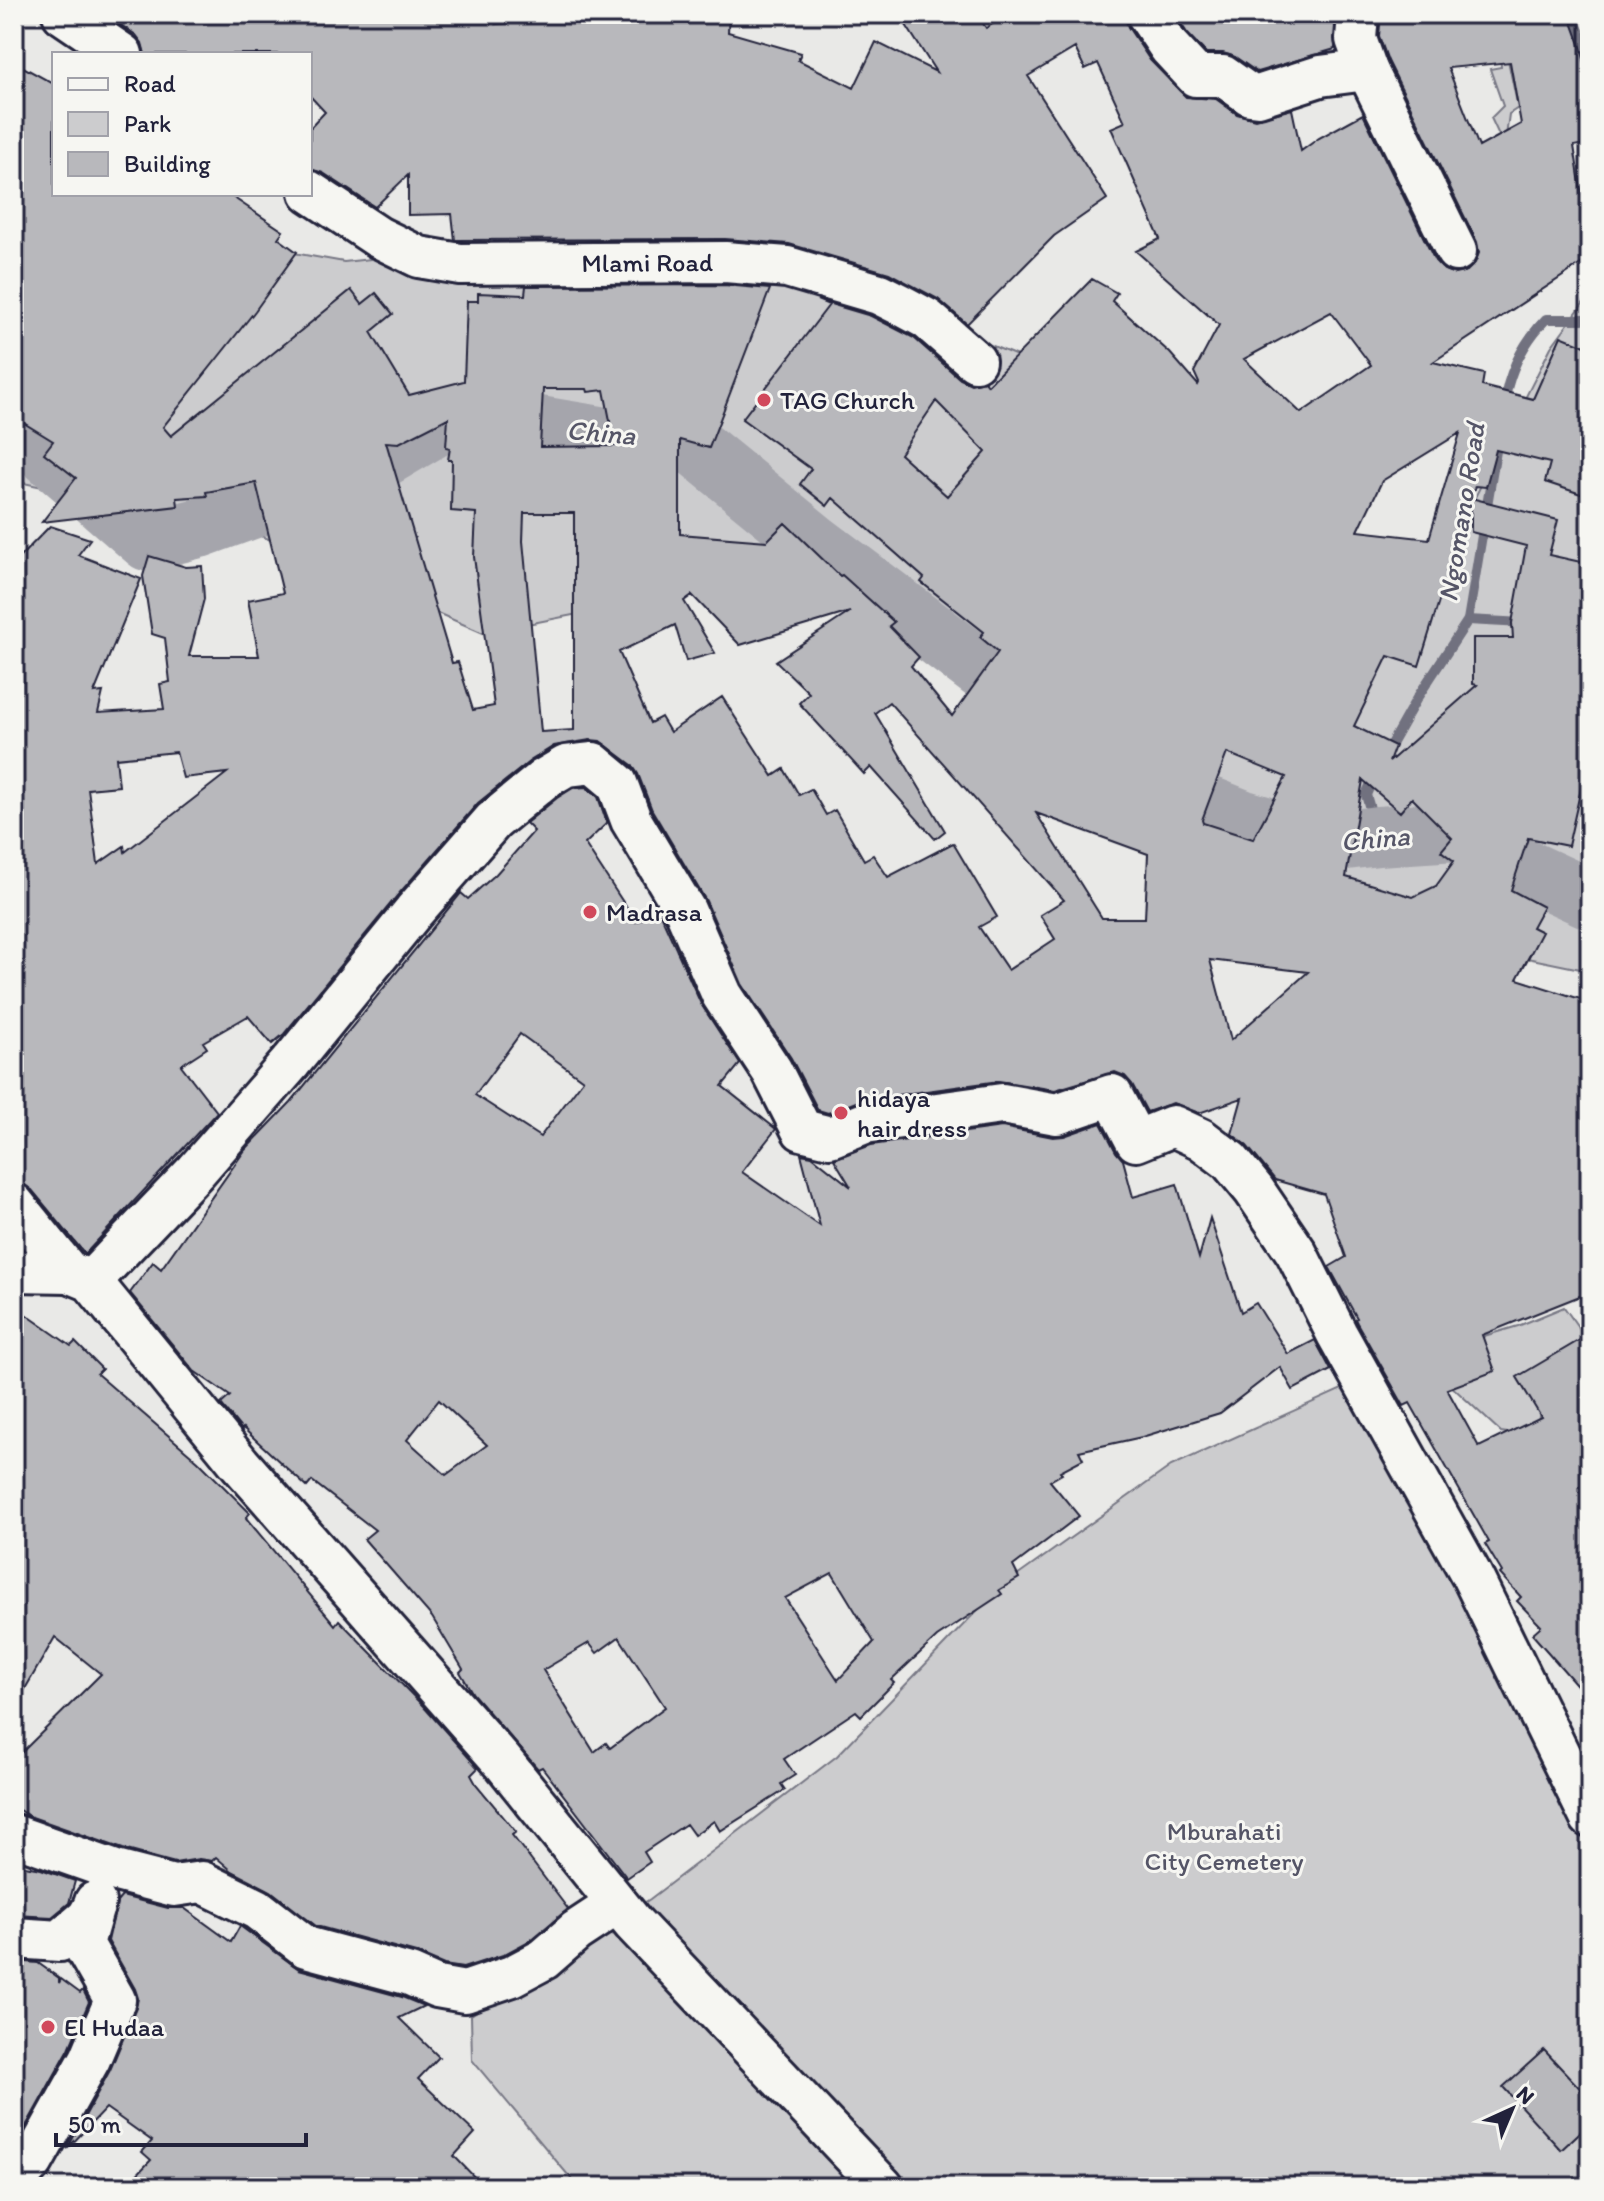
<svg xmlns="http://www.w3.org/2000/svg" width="1604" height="2201" viewBox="0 0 1604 2201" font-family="Itim,sans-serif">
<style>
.green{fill:#ccccce;stroke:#777784;stroke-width:2}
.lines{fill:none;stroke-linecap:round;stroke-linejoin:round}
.stream{stroke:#71717f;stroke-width:10}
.river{stroke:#a5a5ac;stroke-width:60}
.building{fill:#b8b8bc;stroke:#22223b;stroke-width:2;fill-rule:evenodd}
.minor-casing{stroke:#22223b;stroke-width:46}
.minor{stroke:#f6f6f2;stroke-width:40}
.poi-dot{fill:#d1495b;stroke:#f6f6f2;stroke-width:3}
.labels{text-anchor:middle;stroke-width:6;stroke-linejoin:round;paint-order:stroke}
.street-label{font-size:26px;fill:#22223b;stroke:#f6f6f2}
.poi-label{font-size:26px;fill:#22223b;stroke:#f6f6f2;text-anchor:start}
.park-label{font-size:26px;fill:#555567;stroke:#f6f6f2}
.water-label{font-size:28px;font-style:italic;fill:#565668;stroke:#f6f6f2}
</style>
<rect width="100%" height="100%" fill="#e9e9e7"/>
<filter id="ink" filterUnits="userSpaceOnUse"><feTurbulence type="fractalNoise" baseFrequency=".0125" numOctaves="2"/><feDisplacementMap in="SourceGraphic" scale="16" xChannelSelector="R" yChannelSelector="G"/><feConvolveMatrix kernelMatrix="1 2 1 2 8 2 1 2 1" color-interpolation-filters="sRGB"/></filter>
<g filter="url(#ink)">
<g class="green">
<polygon points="1500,52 1508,60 1518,108 1509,114 1502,166 1499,135 1491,118 1503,106 1490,69 1501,67"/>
<polygon points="14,141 54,194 182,233 344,262 664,226 803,267 1106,393 1432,582 1551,347 1590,294 1590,971 1445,941 1313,884 907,617 698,590 483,633 250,531 14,481"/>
<polygon points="1564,1307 1590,1344 1542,1404 1534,1437 1501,1432 1448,1383 1478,1348 1484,1336 1518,1326"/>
<polygon points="1362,1380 1590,1820 1590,2187 578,2187 472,2060 471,2015 650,1899 837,1756 996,1591 1171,1466"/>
</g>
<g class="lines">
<g class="stream">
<polyline points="1572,14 1590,57"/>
<path d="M1504 404C1509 370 1523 343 1546 319H1585L1590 315"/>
<polyline points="1468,620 1523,623"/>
<polyline points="1386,753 1417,698 1468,620 1498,439"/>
<polyline points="1375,774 1366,795 1378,836"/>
</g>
<g class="river">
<polyline points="14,425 148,541 199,528 331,480 365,463 381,459 445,421 510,421 613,438 680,434 815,544 1050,721"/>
<polyline points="1153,784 1241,819 1322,843 1378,836 1456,831 1531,872 1590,899"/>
</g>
</g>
<g class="building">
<path d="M104 14H503L496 24 631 14H729L728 32 801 53 798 60 854 88 876 42 936 72 899 14H977L986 28 1009 14H1124L1128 27 1150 60 1186 97 1216 99 1237 114 1255 119 1292 109 1301 151 1319 138 1363 114 1435 261 1444 270 1455 274 1467 271 1475 263 1479 253 1477 242 1388 61 1379 36 1381 14H1569L1581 47 1590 84V143L1574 146 1583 202 1590 200V258L1433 362 1484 374 1482 386 1533 399 1561 336 1590 348V497L1545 482 1550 463 1496 450 1486 487 1475 486 1471 498 1558 520 1549 555 1590 564V762H1587L1568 846 1528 838 1511 890 1543 907 1532 927 1542 932 1517 979 1590 1002V1292L1482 1335 1495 1371 1447 1389 1479 1447 1541 1417 1517 1377 1590 1334V1700L1532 1634 1541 1626 1517 1601 1521 1597 1500 1574 1502 1572 1485 1544 1489 1542 1410 1403 1404 1406 1357 1323 1355 1319 1357 1318 1329 1267 1346 1257 1324 1194 1275 1180 1247 1146 1232 1134 1242 1098 1199 1113 1173 1103 1147 1112 1132 1084 1125 1076 1115 1072 1055 1090 999 1081 861 1100 828 1113 818 1110 791 1058 742 984 706 901 652 810 638 774 632 765 600 741 590 740 554 746 530 761 478 803 397 896 284 1034 272 1044 248 1016 203 1042 207 1048 181 1065 217 1112 85 1254 32 1190 18 1182 14 1177V563L50 526 90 539 78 555 141 579 94 693 103 692 98 713 164 709 160 684 170 682 165 638 152 634 143 576 149 556 186 567 202 566 204 599 189 656H259L248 600 283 593 256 483 206 492 207 496 177 498 178 506 42 522 76 478 44 453 53 441 14 417V62L54 84V194H228L283 231 278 238 297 252 255 311 163 427 171 436 351 290 362 304 376 293 393 314 371 332 409 395 464 381 467 301H478V293L525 295 526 286 724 285 770 289 709 448 680 440V534L767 541 785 523 840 576 842 575 894 622 889 626 919 657 911 666 952 716 998 652 980 637 984 632 921 582 924 578 833 498 827 506 800 484 811 469 742 419 829 305 817 300 871 316 914 338 960 379 971 384 985 381 988 385 1092 279 1117 293 1112 301 1170 353 1198 385 1199 383 1194 372 1219 325 1136 251 1160 239 1111 128 1125 122 1098 63 1085 69 1075 48 1028 76 1107 199 1054 236 967 324 938 299 889 273 789 244 725 239 455 240 452 214 408 215V175L375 207 323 173 310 169V128L325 112 310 96V54H145L142 43 136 35ZM1510 62 1521 124 1479 147 1448 68ZM1331 312 1371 365 1301 413 1244 359ZM543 389H587L588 392 604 390 615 446 540 447ZM936 401 986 452 947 496 900 454ZM448 418 446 447 450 448 448 460H452L451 511 476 513 474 557 494 706 473 710 458 662 452 663 386 442 399 443ZM1460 433 1429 539 1358 531 1382 481ZM1471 498V532L1526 546 1512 623 1513 638H1473V684L1477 685 1389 762 1395 746 1354 726 1388 656 1419 666ZM524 513H574V730L541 732 523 541ZM692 595 740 645 850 612 776 661 809 693 799 703 864 774 871 767 935 839 945 831 875 713 889 702 1064 900 1040 915 1055 939 1008 970 979 927 997 917 953 843 888 877 873 855 864 860 835 810 826 815 811 789 799 795 784 769 773 776 722 697 670 732 661 717 650 723 619 652 675 625 686 661 715 653 684 601ZM176 752 183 778 227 773 125 852 124 846 98 864 88 789 119 786 116 758ZM1227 753 1286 777 1253 839 1203 823 1202 820ZM1363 780 1400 812 1412 798 1452 838 1441 851 1454 861 1436 886 1413 897 1346 877ZM1036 813 1148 854 1145 918H1102ZM1210 960 1308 972 1231 1040Z"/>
<polygon points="1175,14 1335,14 1335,49 1257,72 1235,57 1223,53 1206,53 1187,33"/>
<path d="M586 787 598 797 607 823 585 844 636 922 659 911 701 1004 740 1064 722 1086 776 1129 742 1172 820 1226 801 1154 812 1156 851 1187 834 1159 871 1145 1002 1127 1053 1137 1064 1136 1101 1123 1116 1152 1123 1160 1133 1197 1177 1184 1199 1258 1210 1218 1241 1312 1256 1303 1288 1354 1315 1340 1331 1370 1293 1390 1280 1367 1220 1413 1142 1437 1079 1451 1083 1459 1060 1471 1062 1474 1050 1481 1079 1516 1013 1566 1019 1578 999 1590 1002 1594 937 1637 891 1680 894 1683 861 1716 856 1711 784 1759 795 1775 781 1784 785 1790 720 1831 714 1821 694 1835 686 1824 644 1852 650 1862 627 1878 542 1767 538 1769 473 1694 460 1672 463 1669 432 1617 364 1539 375 1530 312 1481 307 1487 243 1428 242 1430 221 1404 230 1396 194 1371 130 1293 153 1262 161 1269 245 1150 291 1102 461 893 468 899 496 874 534 831 526 823 557 798 573 788ZM520 1034 583 1080 540 1137 475 1095ZM439 1400 487 1445 446 1475 407 1440ZM832 1573 874 1642 838 1680 785 1598ZM619 1637 665 1707 610 1748 606 1743 594 1752 543 1670 589 1643 597 1653Z"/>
<polygon points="14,1306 71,1346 75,1342 102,1369 97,1374 198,1461 250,1513 246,1518 335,1625 339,1620 423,1706 478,1768 471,1775 476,1784 516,1832 512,1835 568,1909 531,1940 503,1955 463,1968 444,1965 416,1953 316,1926 271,1891 232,1871 216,1857 212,1861 199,1859 175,1863 123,1849 29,1816 14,1807 14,1760 101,1674 55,1637 14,1708"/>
<polygon points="14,1864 41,1869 75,1881 69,1903 52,1917 14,1915"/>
<polygon points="122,1896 168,1908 184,1908 231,1942 240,1926 299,1969 402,1997 424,2006 399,2018 439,2057 418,2079 475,2133 454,2156 484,2187 125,2187 151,2160 142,2152 152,2141 106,2108 67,2149 110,2070 136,2008 138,1998 135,1989 108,1941 117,1902"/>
<polygon points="14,1961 38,1963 59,1978 59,1983 61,1979 80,1993 83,1990 89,2002 69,2049 21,2135 14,2143"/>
<polygon points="1544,2050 1590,2099 1590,2123 1561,2150 1503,2087"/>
</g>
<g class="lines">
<g class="minor-casing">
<g id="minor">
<polyline points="63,14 122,54"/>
<polyline points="1147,14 1169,47 1196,76 1223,76 1250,95 1258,96 1320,76 1367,70"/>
<polyline points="1358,14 1356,39 1367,70 1456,251"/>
<path id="s1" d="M310 192 378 237 419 257 460 264 725 262 787 267 879 294 901 305 927 319 975 361"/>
<polyline points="14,1204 69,1272 91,1281 240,1464 503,1762 633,1923 883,2187"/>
<polyline points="14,1271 69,1272"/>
<polyline points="91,1281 196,1171 292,1061 414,911 493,821 544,779 566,766 593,763 617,783 631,820 685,910 722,995 772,1071 802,1130 830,1137 865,1123 1002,1104 1057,1114 1112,1095 1136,1141 1173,1126 1201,1139 1230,1161 1254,1190 1296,1252 1337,1334 1472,1576 1590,1817"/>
<polyline points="14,1835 116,1871 174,1886 202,1882 257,1909 306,1947 410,1975 437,1987 465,1992 512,1976 544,1959 576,1931 617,1904"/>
<polyline points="14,1938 60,1941 87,1918 94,1906"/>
<polyline points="14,2181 33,2161 90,2059 115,2000 83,1944 95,1902"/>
</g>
</g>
<use href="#minor" class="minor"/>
</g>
</g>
<g class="poi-dot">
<circle cx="764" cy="400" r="8"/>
<circle cx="590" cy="912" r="8"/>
<circle cx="841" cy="1113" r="8"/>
<circle cx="48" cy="2027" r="8"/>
</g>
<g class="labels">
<g class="street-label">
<text dy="9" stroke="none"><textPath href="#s1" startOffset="356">Mlami Road</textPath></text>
</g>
<g class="poi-label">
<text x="780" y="409">TAG Church</text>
<text x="606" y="921">Madrasa</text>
<text x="857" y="1107">hidaya<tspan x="857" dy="30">hair dress</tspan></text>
<text x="64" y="2036">El Hudaa</text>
</g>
<g class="park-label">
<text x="1224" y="1840">Mburahati<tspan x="1224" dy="30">City Cemetery</tspan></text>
</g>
<g class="water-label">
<text transform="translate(601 432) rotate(5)" y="10">China</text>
<text transform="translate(1461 512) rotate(-81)" y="10">Ngomano Road</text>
<text transform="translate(1375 838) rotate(-5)" y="10">China</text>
</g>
</g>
<rect width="1604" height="2201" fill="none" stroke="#f6f6f2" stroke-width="48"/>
<rect x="24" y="24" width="1556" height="2153" fill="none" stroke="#22223b" stroke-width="3" filter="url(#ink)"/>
<rect x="52" y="52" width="260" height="144" fill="#f6f6f2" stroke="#a1a1a9" stroke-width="2"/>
<rect x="68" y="78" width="40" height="12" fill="#f6f6f2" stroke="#a1a1a9" stroke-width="2"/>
<text x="124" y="92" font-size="24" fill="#22223b">Road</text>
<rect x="68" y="112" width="40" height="24" fill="#ccccce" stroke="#a1a1a9" stroke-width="2"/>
<text x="124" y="132" font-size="24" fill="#22223b">Park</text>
<rect x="68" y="152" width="40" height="24" fill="#b8b8bc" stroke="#a1a1a9" stroke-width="2"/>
<text x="124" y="172" font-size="24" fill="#22223b">Building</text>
<g transform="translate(1512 2109) rotate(44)" stroke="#f6f6f2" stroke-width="6" paint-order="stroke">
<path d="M0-6L14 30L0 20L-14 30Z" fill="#22223b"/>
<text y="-12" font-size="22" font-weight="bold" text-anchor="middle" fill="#22223b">N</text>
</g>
<path d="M56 2133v12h250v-12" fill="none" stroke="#22223b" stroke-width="4"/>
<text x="68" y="2133" font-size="24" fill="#22223b" stroke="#f6f6f2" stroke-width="6" paint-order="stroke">50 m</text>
</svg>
